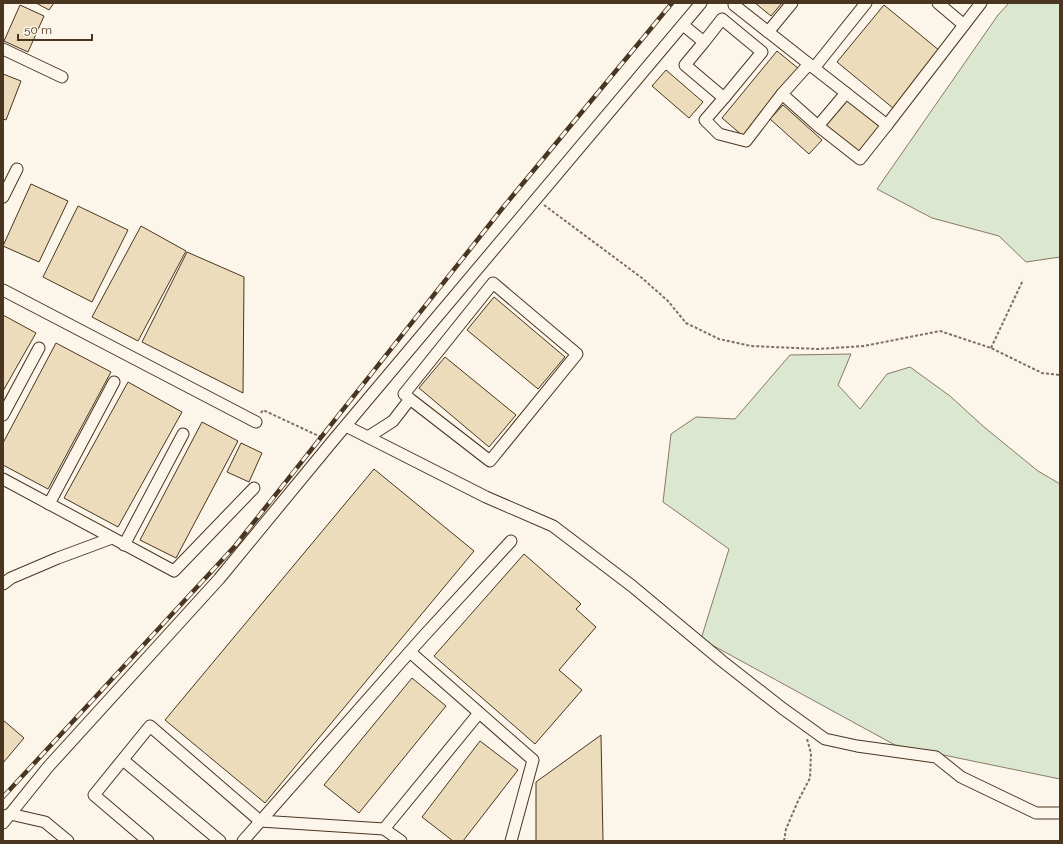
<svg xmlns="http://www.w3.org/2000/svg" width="1063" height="844" viewBox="0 0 1063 844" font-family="Raleway,sans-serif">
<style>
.green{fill:#dce7d0;stroke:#887966}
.building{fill:#ecdcbc;stroke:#4a3520}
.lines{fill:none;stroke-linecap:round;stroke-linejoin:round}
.minor-casing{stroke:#4a3520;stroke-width:13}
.path{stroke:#7f6f5c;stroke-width:2;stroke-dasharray:3 2;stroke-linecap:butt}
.minor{stroke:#fbf6e9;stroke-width:11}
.rail-casing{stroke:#4a3520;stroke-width:4.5}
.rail{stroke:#fbf6e9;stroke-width:3;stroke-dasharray:9;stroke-linecap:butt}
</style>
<rect width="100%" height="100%" fill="#fbf6e9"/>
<g class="green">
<polygon points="1009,3 1060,3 1060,257 1026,262 999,236 932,218 877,189 998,15"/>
<polygon points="851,354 838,385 860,409 887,374 910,367 950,396 984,427 1038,471 1060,484 1060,779 895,745 701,639 729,549 663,502 671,434 696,417 735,419 790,355"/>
</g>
<g class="building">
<polygon points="36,3 54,3 49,10"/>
<polygon points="755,3 782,3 771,16"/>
<polygon points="20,5 44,16 28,52 4,41"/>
<polygon points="884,5 940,51 893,108 837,62"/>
<polygon points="777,51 799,69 743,136 722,118"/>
<polygon points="666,70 703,102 689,118 652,86"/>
<polygon points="3,74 21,81 6,120 3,119"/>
<polygon points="847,100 881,128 859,154 825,126"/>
<polygon points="783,105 822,140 809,154 770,119"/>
<polygon points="31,184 68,201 39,262 3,246"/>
<polygon points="78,206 128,230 92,302 43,277"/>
<polygon points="141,226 186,251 138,341 92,317"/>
<polygon points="187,252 244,277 243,393 142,342"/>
<polygon points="494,297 565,357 538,389 467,330"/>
<polygon points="3,315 36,333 3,391"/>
<polygon points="56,343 111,372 48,489 3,465 3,443"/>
<polygon points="445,357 516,415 489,447 419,388"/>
<polygon points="128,382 182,412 118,527 64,498"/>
<polygon points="202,422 238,441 176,558 140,540"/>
<polygon points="241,443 262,453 249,482 227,472"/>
<polygon points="374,469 474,551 265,803 165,720"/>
<polygon points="524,554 581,604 576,609 596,627 559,670 582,690 535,744 434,656"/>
<polygon points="412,678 446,706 359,813 324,785"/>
<polygon points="3,720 24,738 3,763"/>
<polygon points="601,735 603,841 536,841 536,782"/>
<polygon points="480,741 518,770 463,841 453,841 422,817"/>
</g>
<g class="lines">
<g class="minor-casing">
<g id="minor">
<polyline points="938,3 964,25"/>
<polyline points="734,5 814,68 866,3"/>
<polyline points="683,25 704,42 685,65 724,98 762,52 722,19 704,42"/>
<polyline points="768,32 792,3"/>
<polyline points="3,49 62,77"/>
<polyline points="809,64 782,94 818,126 846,93"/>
<polyline points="814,68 887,125 981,3"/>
<polyline points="724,98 705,120 719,134 746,141 782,94"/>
<polyline points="818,126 860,159 887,125"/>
<polyline points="3,197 17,169"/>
<polyline points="3,290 256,422"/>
<polyline points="3,415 39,348"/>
<polyline points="346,426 486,497 553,526 632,586 722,661 782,708 825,739 857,746 936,757 961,777 1036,813 1060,813"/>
<polyline points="368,437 393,421 410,399 490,461 577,354 493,283 404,394 410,399"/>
<polyline points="3,479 174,571 254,488"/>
<polyline points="49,504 114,382"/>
<polyline points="124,545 183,434"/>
<polyline points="3,584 11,578 58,558 112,538"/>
<polyline points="410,652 533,760 511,841"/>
<polyline points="123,760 220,841"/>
<polyline points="5,816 10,814 45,822 68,841"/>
<polyline points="3,823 48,767 219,579 331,443 701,3"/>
<polyline points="384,829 401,841"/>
<polyline points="148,841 94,795 150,726 260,821 384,829 479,713"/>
<polyline points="243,841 421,639 511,541"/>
</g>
</g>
<g class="path">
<polyline points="544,205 642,278 668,301 686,323 719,339 751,346 818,349 864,346 940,331 991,348 1042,373 1060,375"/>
<polyline points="991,348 1023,280"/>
<polyline points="261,413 263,410 323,438"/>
<polyline points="784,841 786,829 798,801 810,778 811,753 807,739"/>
</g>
<use href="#minor" class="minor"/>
<g class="rail-casing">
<polyline id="rail" points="3,797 235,546 505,205 672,3"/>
</g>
<use href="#rail" class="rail"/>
</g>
<rect width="1063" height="844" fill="none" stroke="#4a3520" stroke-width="8"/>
<path d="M18 34v6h74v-6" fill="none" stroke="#4a3520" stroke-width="2"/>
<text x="24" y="34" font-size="12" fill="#4a3520" stroke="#fbf6e9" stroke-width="3" paint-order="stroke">50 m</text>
</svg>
